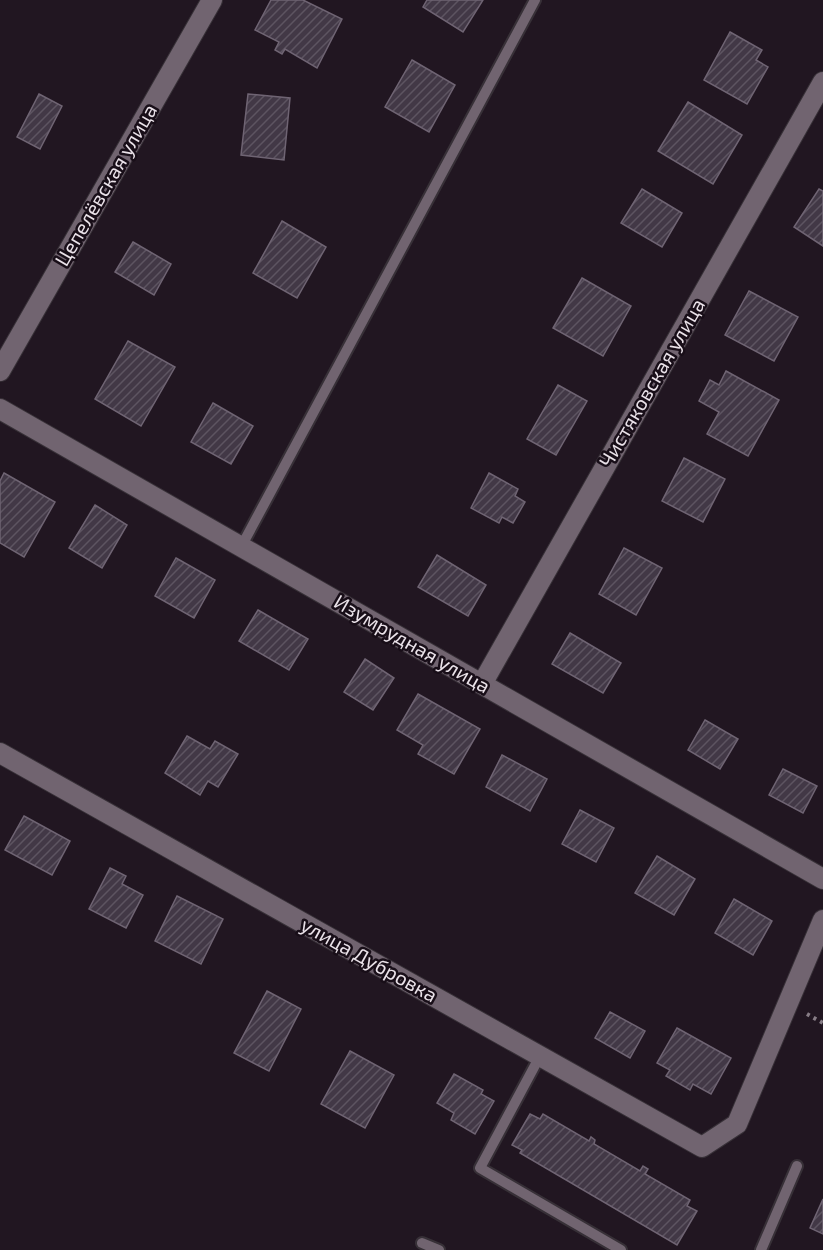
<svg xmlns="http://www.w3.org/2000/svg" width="823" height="1250" viewBox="0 0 823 1250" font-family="'Exo 2',sans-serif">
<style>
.building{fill:url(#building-hatch);stroke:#6f6473;stroke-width:1.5}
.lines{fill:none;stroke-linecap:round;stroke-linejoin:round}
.service-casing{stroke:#373037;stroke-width:14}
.minor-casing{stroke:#373037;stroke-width:22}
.path{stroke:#877d86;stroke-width:4;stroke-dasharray:3 4.5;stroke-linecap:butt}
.service{stroke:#716470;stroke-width:10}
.minor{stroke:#716470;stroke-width:20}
.labels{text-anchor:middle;stroke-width:5;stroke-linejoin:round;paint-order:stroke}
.street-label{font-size:20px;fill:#eae2e9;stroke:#180e18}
</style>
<defs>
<pattern id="building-hatch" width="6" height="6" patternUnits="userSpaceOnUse" patternTransform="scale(1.5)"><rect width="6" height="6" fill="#423846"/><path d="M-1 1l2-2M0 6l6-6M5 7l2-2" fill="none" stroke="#5d5461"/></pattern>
</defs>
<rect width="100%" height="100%" fill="#211621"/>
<g class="building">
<polygon points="271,0 303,0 342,19 317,68 285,49 282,54 275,50 279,42 255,30"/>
<polygon points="427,0 483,0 463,32 423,7"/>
<polygon points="730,32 762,50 756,60 768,67 747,104 704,80"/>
<polygon points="412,60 455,85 429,132 385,107"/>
<polygon points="39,94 62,106 40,149 17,137"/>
<polygon points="248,94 290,98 284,160 241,155"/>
<polygon points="688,102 742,135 713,184 658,151"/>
<polygon points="642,189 682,213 662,247 621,223"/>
<polygon points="819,189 823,191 823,246 794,227"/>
<polygon points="282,221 326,247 297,298 253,273"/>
<polygon points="133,242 171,264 154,295 115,272"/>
<polygon points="582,278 631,306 603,356 553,328"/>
<polygon points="749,291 798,317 774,361 725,335"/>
<polygon points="128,341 175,367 141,426 95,399"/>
<polygon points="726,371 779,400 748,456 707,434 719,412 699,401 710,380 719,385"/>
<polygon points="558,385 587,401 556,455 527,439"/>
<polygon points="213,403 253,426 231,464 191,442"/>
<polygon points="684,458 725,479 703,522 662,501"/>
<polygon points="4,473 55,502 24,557 0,543 0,481"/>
<polygon points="489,473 518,489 515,496 525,502 513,523 502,517 499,523 471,508"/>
<polygon points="95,505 127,525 102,568 69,548"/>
<polygon points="624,548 662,568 636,615 599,594"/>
<polygon points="437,555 486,585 468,616 418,587"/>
<polygon points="176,558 215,580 194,618 155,596"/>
<polygon points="258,610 308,639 289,670 239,641"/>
<polygon points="570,633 621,663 603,693 552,664"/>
<polygon points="365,659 394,678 373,710 344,692"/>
<polygon points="418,694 480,729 454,774 418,754 423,745 397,730"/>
<polygon points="705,720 738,739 720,769 688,750"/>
<polygon points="187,736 210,749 215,741 238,754 218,787 208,781 200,795 165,773"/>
<polygon points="502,755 547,779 530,811 486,787"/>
<polygon points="783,769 817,786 803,813 769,795"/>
<polygon points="580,810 614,828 596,862 562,844"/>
<polygon points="24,816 70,841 52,875 5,850"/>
<polygon points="657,856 695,879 674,915 635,893"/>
<polygon points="110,868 126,876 122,884 143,895 126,928 89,909"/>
<polygon points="177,896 223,919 201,964 155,941"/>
<polygon points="734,899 772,921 753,955 715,933"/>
<polygon points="267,991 301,1009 269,1071 234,1053"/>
<polygon points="610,1012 645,1031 630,1058 595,1038"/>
<polygon points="677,1028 731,1058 711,1094 693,1084 690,1090 666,1076 670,1070 657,1063"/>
<polygon points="350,1051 394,1075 365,1128 321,1104"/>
<polygon points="454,1074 483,1090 481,1094 494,1101 475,1134 451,1120 454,1113 437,1103"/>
<polygon points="530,1114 540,1119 543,1114 589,1141 591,1137 595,1140 594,1144 640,1171 643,1166 648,1169 645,1174 690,1200 687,1206 697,1211 677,1245 520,1153 522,1150 512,1145"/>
<polygon points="823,1199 823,1234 810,1228"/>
</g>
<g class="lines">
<g class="service-casing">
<g id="service">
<polyline points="241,547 535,0"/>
<polyline points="540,1056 480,1168 621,1250"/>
<polyline points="422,1243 439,1250"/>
<polyline points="761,1250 797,1166"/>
</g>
</g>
<g class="minor-casing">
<g id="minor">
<polyline points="0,371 212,0"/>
<polyline points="0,409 823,879"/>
<polyline points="482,684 823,82"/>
<polyline points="0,753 702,1147 737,1124 823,920"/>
</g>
</g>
<polyline class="path" points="807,1014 823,1023"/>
<use href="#service" class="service"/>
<use href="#minor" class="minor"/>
</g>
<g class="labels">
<g class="street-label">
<text transform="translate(106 185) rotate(-60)" y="7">Цепелёвская улица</text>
<text transform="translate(652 383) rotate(-60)" y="7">Чистяковская улица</text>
<text transform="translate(412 644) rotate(30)" y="7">Изумрудная улица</text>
<text transform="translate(369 960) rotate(29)" y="7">улица Дубровка</text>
</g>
</g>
</svg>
